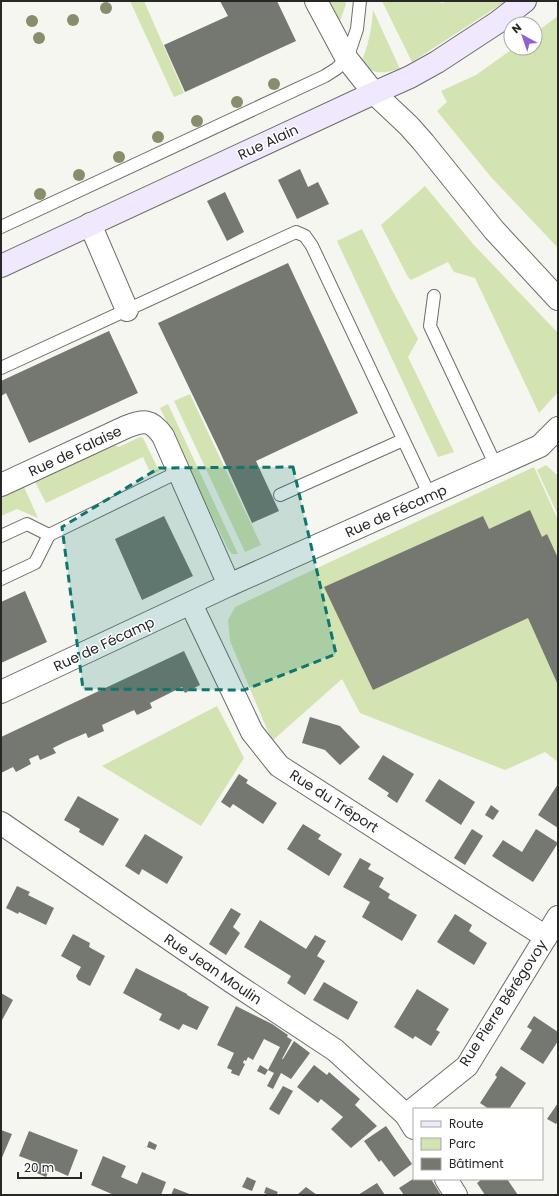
<svg xmlns="http://www.w3.org/2000/svg" width="559" height="1196" viewBox="0 0 559 1196" font-family="Poppins,sans-serif">
<style>
.green{fill:#d3e3b1}
.building{fill:#757771}
.lines{fill:none;stroke-linecap:round;stroke-linejoin:round}
.lane-casing{stroke:#6c6e68;stroke-width:14}
.street-casing{stroke:#6c6e68;stroke-width:24}
.secondary-casing{stroke:#6c6e68;stroke-width:24}
.lane{stroke:#fff;stroke-width:12}
.street{stroke:#fff;stroke-width:22}
.secondary{stroke:#f0e8fd;stroke-width:22}
.tree{fill:#868e6c}
.marked{fill:#0f766e;fill-opacity:0.2;stroke:#0f766e;stroke-width:3;stroke-dasharray:8 5;stroke-linejoin:round}
.labels{text-anchor:middle;stroke-width:3;stroke-linejoin:round;paint-order:stroke}
.street-label{font-size:14px;fill:#272826;stroke:#fff}
</style>
<rect width="100%" height="100%" fill="#f4f6ef"/>
<g class="green">
<polygon points="130,1 144,1 184,93 174,97"/>
<polygon points="328,1 345,1 346,4 339,24"/>
<polygon points="382,1 434,1 443,3 448,1 506,1 412,62"/>
<path d="M373 10 400 69C381 73 377 76 361 63 368 46 372 29 373 10Z"/>
<polygon points="558,16 558,248 491,177 437,111 447,102 441,91 476,75 514,48 535,48 535,33"/>
<polygon points="425,186 473,244 558,333 558,392 539,413 475,278 454,272 448,262 411,280 408,277 381,225"/>
<polygon points="362,229 392,290 418,339 408,357 454,452 438,457 337,241"/>
<polygon points="190,394 261,545 245,552 174,401"/>
<polygon points="168,404 238,554 232,554 228,549 160,408"/>
<polygon points="140,437 143,438 159,471 151,474 143,457 46,503 35,482 113,445 119,447"/>
<polygon points="546,465 558,476 558,515 537,470"/>
<polygon points="534,467 558,520 558,762 545,752 505,770 360,713 342,679 272,741 230,641 228,620 235,607 285,583"/>
<polygon points="24,487 38,518 17,509 1,516 1,497"/>
<polygon points="217,706 244,758 201,826 102,766"/>
</g>
<g class="building">
<polygon points="220,1 277,1 296,41 185,92 164,45 228,16"/>
<polygon points="300,169 308,187 318,182 329,204 297,219 278,180"/>
<polygon points="225,192 244,232 227,241 207,201"/>
<polygon points="288,263 358,413 256,461 279,511 252,523 220,452 158,323"/>
<polygon points="109,331 138,393 29,443 6,393 1,396 1,381"/>
<polygon points="530,510 542,537 547,534 558,558 558,685 528,618 373,690 324,587 483,516 489,529"/>
<polygon points="164,516 193,576 142,600 115,539"/>
<polygon points="25,591 47,642 1,663 1,602"/>
<polygon points="184,651 200,685 185,693 182,687 150,703 152,708 137,715 134,710 102,725 104,731 88,738 86,733 65,742 53,748 56,753 40,760 38,755 29,759 31,764 16,772 13,767 1,773 1,737"/>
<polygon points="310,717 340,726 360,747 340,765 325,750 302,743"/>
<polygon points="383,755 414,774 397,803 387,796 389,793 368,779"/>
<polygon points="239,774 248,780 246,783 277,803 263,824 233,804 230,808 221,802"/>
<polygon points="439,779 475,802 461,825 425,801"/>
<polygon points="558,784 558,828 538,815"/>
<polygon points="78,796 119,819 103,846 79,832 80,829 64,820"/>
<polygon points="491,805 499,811 493,820 485,815"/>
<polygon points="303,824 321,835 318,839 342,854 329,876 287,849"/>
<polygon points="472,829 483,836 465,865 454,858"/>
<polygon points="536,829 558,843 533,882 492,856 503,840 522,852"/>
<polygon points="145,834 183,857 167,884 142,869 139,875 125,866"/>
<polygon points="360,858 371,864 368,869 384,878 379,887 390,894 388,898 417,915 402,941 362,917 370,902 343,887"/>
<polygon points="17,886 30,892 28,895 54,908 46,925 19,912 18,914 6,908"/>
<polygon points="231,908 241,914 233,927 240,933 226,955 209,944"/>
<polygon points="455,914 472,925 469,931 487,943 474,965 437,942"/>
<polygon points="260,920 306,949 315,935 326,941 317,956 325,961 305,995 287,983 291,976 244,947"/>
<polygon points="73,934 90,943 89,947 105,956 90,986 78,980 76,976 81,967 61,956"/>
<polygon points="136,968 187,994 187,995 209,1007 197,1030 183,1024 179,1030 159,1020 162,1014 123,993"/>
<polygon points="324,982 358,1002 348,1020 313,1000"/>
<polygon points="417,989 449,1009 436,1030 440,1032 431,1046 415,1036 413,1039 394,1027"/>
<polygon points="1,993 13,1000 1,1022"/>
<polygon points="236,1006 272,1024 288,1035 287,1037 292,1040 282,1059 283,1059 294,1041 310,1053 291,1079 281,1073 273,1089 267,1086 274,1073 268,1070 280,1047 264,1039 253,1060 248,1057 246,1061 244,1060 243,1063 245,1064 239,1076 231,1073 232,1070 227,1068 234,1053 217,1045"/>
<polygon points="534,1016 558,1032 558,1041 543,1064 520,1049 532,1030 527,1027"/>
<polygon points="260,1065 268,1070 265,1075 257,1071"/>
<polygon points="314,1065 327,1075 329,1072 360,1099 355,1105 377,1126 351,1148 331,1129 343,1117 321,1099 318,1103 297,1087"/>
<polygon points="501,1066 526,1083 509,1109 489,1109 480,1103 497,1077 495,1075"/>
<polygon points="283,1086 293,1091 279,1115 269,1109"/>
<polygon points="558,1103 558,1121 556,1124 547,1119"/>
<polygon points="386,1126 412,1164 394,1177 381,1160 379,1162 364,1141"/>
<polygon points="1,1130 12,1134 1,1160"/>
<polygon points="29,1131 78,1150 68,1176 50,1168 46,1177 32,1171 35,1162 19,1156"/>
<polygon points="149,1141 157,1145 155,1150 147,1147"/>
<polygon points="103,1156 126,1166 121,1177 137,1184 142,1172 166,1182 161,1195 114,1195 91,1185"/>
<polygon points="247,1177 256,1181 252,1191 242,1187"/>
<polygon points="413,1179 431,1179 441,1195 408,1195 407,1194 404,1195 399,1188"/>
<polygon points="482,1179 507,1179 518,1195 485,1195 477,1183"/>
<polygon points="377,1183 385,1195 358,1195"/>
<polygon points="266,1187 278,1192 276,1195 269,1195 264,1193"/>
<polygon points="306,1187 317,1195 297,1195"/>
<polygon points="174,1188 192,1195 171,1195"/>
</g>
<g class="lines">
<g class="lane-casing">
<g id="lane">
<polyline points="1,227 325,76 336,69 347,59 357,29 360,1"/>
<polyline points="434,296 430,326 496,466"/>
<polyline points="1,368 296,232 305,236 312,246 430,496"/>
<polyline points="280,495 403,440"/>
<polyline points="1,536 27,524 49,535 178,472"/>
<polyline points="1,579 35,563 49,535"/>
</g>
</g>
<g class="street-casing">
<g id="street">
<polyline points="316,1 347,59 374,93 409,126 424,143 494,230 558,299"/>
<polyline points="90,224 127,310"/>
<path d="M1 485 126 427C144 420 151 419 163 436L229 585 1 692"/>
<polyline points="229,585 540,446 558,428"/>
<polyline points="191,604 252,732 279,766 546,937"/>
<polyline points="1,823 232,982 335,1050 406,1115 414,1128"/>
<polyline points="406,1115 467,1066 558,917"/>
<polyline points="446,1179 456,1195"/>
</g>
</g>
<g class="secondary-casing">
<polyline id="secondary" points="1,266 374,93 410,77 437,62 498,22 525,1"/>
</g>
<use href="#lane" class="lane"/>
<use href="#street" class="street"/>
<use href="#secondary" class="secondary"/>
</g>
<g class="tree">
<circle cx="106" cy="8" r="6"/>
<circle cx="73" cy="20" r="6"/>
<circle cx="32" cy="21" r="6"/>
<circle cx="39" cy="38" r="6"/>
<circle cx="274" cy="84" r="6"/>
<circle cx="237" cy="102" r="6"/>
<circle cx="197" cy="121" r="6"/>
<circle cx="158" cy="137" r="6"/>
<circle cx="119" cy="157" r="6"/>
<circle cx="79" cy="175" r="6"/>
<circle cx="40" cy="194" r="6"/>
</g>
<path class="marked" d="M293 467 336 654 244 690 83 689 62 527 159 468Z"/>
<g class="labels">
<g class="street-label">
<text transform="translate(268 142) rotate(-25)" y="5">Rue Alain</text>
<text transform="translate(75 451) rotate(-25)" y="5">Rue de Falaise</text>
<text transform="translate(396 511) rotate(-24)" y="5">Rue de Fécamp</text>
<text transform="translate(104 644) rotate(-25)" y="5">Rue de Fécamp</text>
<text transform="translate(334 801) rotate(33)" y="5">Rue du Tréport</text>
<text transform="translate(213 969) rotate(34)" y="5">Rue Jean Moulin</text>
<text transform="translate(503 1003) rotate(-57)" y="5">Rue Pierre Bérégovoy</text>
</g>
</g>
<rect width="559" height="1196" fill="none" stroke="#272826" stroke-width="4"/>
<rect x="413" y="1108" width="130" height="72" fill="#ffffff" stroke="#a9a9a8"/>
<rect x="421" y="1121" width="20" height="6" fill="#f0e8fd" stroke="#a9a9a8"/>
<text x="449" y="1128" font-size="12" fill="#272826">Route</text>
<rect x="421" y="1138" width="20" height="12" fill="#d3e3b1" stroke="#a9a9a8"/>
<text x="449" y="1148" font-size="12" fill="#272826">Parc</text>
<rect x="421" y="1158" width="20" height="12" fill="#757771" stroke="#a9a9a8"/>
<text x="449" y="1168" font-size="12" fill="#272826">Bâtiment</text>
<g transform="translate(523 36) rotate(320)"><circle r="19" fill="#ffffff" stroke="#a9a9a8"/>
<path d="M0-3L7 15L0 10L-7 15Z" fill="#935fd8"/>
<text y="-6" font-size="11" font-weight="bold" text-anchor="middle" fill="#272826">N</text>
</g>
<path d="M18 1172v6h63v-6" fill="none" stroke="#272826" stroke-width="2"/>
<text x="24" y="1172" font-size="12" fill="#272826" stroke="#ffffff" stroke-width="3" paint-order="stroke">20 m</text>
</svg>
